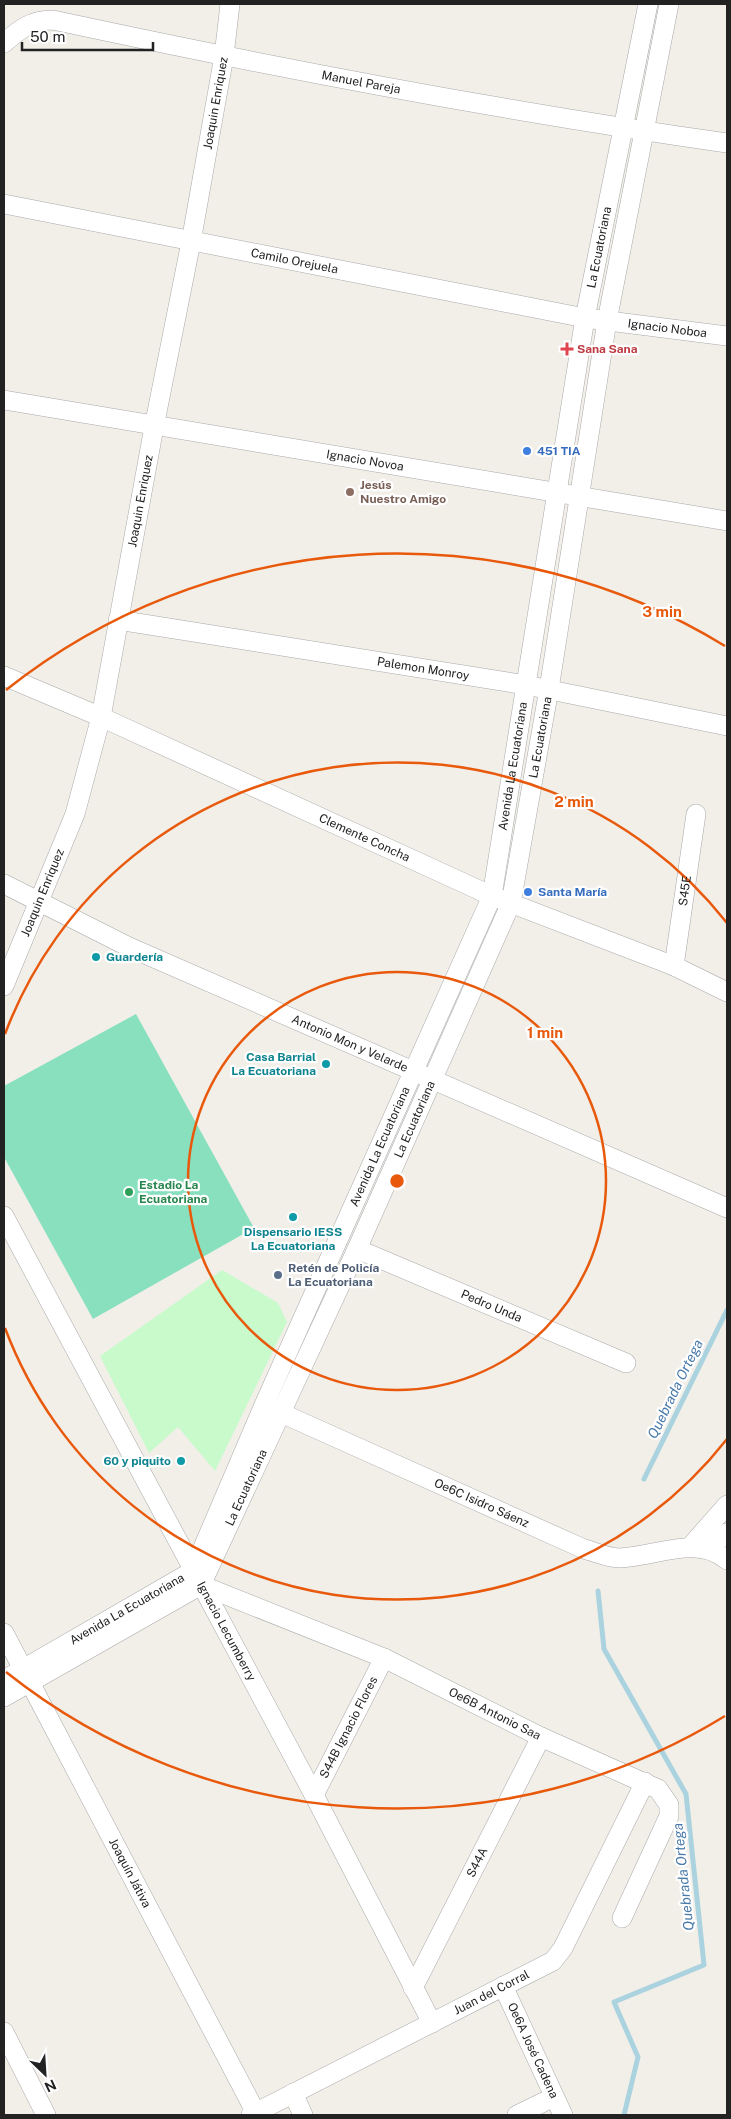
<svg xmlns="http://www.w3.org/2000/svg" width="731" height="2119" viewBox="0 0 731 2119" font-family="'Public Sans',sans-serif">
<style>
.park{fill:#c8facc}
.pitch{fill:#88e0be}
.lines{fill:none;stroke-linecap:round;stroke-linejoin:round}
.stream{stroke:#aad3df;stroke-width:5}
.minor-casing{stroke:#a9a9a9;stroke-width:20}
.minor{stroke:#fff;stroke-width:19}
.ring{fill:none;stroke:#e8590c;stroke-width:2.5}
.health-dot{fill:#e0444e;stroke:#fff;stroke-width:2}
.shop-dot{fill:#3f7fe0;stroke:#fff;stroke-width:2}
.education-dot{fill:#8d6e63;stroke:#fff;stroke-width:2}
.culture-dot{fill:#0f9aa8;stroke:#fff;stroke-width:2}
.leisure-dot{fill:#2e9e5b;stroke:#fff;stroke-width:2}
.service-dot{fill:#5c6f8a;stroke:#fff;stroke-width:2}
.labels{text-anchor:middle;stroke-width:4.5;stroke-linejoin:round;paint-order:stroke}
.street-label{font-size:12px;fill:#222;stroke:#fff}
.health-label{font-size:12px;font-weight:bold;fill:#be3a42;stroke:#fff;text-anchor:start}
.shop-label{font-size:12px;font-weight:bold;fill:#366cbe;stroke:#fff;text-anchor:start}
.education-label{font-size:12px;font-weight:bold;fill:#785e54;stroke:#fff;text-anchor:start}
.culture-label{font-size:12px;font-weight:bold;fill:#0d838f;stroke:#fff;text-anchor:end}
.leisure-label{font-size:12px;font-weight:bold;fill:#27864d;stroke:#fff;text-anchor:start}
.service-label{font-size:12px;font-weight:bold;fill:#4e5e75;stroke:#fff;text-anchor:start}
.water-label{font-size:14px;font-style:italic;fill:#4a7aab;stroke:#fff}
.centre{fill:#e8590c;stroke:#fff;stroke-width:2.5}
.ring-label{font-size:15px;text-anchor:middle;font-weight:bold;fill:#e8590c;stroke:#fff;stroke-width:4.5;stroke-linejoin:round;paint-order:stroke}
</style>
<rect width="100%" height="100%" fill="#f2efe9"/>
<polygon class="park" points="222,1270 278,1303 287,1322 215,1471 178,1427 149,1453 100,1356"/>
<polygon class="pitch" points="136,1014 254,1228 93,1319 4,1157 4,1086"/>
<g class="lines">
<g class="stream">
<polyline points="644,1479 727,1310"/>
<polyline points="598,1591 604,1649 686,1794 704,1965 614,2002 638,2057 624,2115"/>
</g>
<g class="minor-casing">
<g id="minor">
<path id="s1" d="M4 43C20 29 31 20 53 20 276 68 501 111 727 143"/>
<path id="s2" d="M4 204 585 318 727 336"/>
<path id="s3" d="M4 400 727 521"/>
<path id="s4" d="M118 620 526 685 727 726"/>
<path id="s5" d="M4 676 101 717 492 896 674 966 727 992"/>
<path id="s6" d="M4 884 129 947 727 1208"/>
<path id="s7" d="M674 966 696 814"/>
<path id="s8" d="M4 986 75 814 101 717 154 427 191 242 224 56 230 4"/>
<path id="s9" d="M4 1216 314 1795 432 2023"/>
<path id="s10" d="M357 1249 626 1363"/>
<path id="s11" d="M270 1408 584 1549C595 1552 608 1558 619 1558 655 1557 697 1534 727 1560"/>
<polyline points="690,1547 727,1505"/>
<polyline points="709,1548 727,1533"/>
<path id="s12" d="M201 1585 384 1658 541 1737 658 1789 669 1805V1816L622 1918"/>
<path id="s13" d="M4 1633 256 2113"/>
<path id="s14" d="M4 1680 193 1571 264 1405 492 896 585 318 648 4"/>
<path id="s15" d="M4 1697 201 1585 357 1249 511 903 549 689 607 321 669 4"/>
<path id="s16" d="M314 1795 384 1658"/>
<path id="s17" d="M503 1986 563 2115"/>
<path id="s18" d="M413 1988 541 1737"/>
<polyline points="4,2032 46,2115"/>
<polyline points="293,2093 303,2115"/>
<path id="s19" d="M251 2115 553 1961 563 1948 645 1782"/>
<polyline points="517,2115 554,2097"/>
</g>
</g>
<use href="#minor" class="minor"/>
</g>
<g class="ring">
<circle cx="397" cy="1181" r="209"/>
<path d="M727 1439A419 419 0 0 1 5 1328M5 1034A419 419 0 0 1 727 923"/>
<path d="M725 1716A628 628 0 0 1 6 1672M6 690A628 628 0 0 1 725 646"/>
</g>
<path class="health-dot" d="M564.5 341.5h5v5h5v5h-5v5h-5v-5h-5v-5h5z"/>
<g class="shop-dot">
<circle cx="527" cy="451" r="5"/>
<circle cx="528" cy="892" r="5"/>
</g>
<circle class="education-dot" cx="350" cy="492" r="5"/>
<g class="culture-dot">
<circle cx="96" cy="957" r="5"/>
<circle cx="326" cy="1064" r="5"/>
<circle cx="293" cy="1217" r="5"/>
<circle cx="181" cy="1461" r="5"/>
</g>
<circle class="leisure-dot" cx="129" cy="1192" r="5"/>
<circle class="service-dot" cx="278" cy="1275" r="5"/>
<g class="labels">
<g class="street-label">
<text dy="4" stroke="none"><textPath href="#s1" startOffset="370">Manuel Pareja</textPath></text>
<text dy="4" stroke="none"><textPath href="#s8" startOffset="911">Joaquin Enriquez</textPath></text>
<text dy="4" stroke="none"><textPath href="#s14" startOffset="1614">La Ecuatoriana</textPath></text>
<text dy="4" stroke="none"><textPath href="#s2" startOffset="296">Camilo Orejuela</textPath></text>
<text dy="4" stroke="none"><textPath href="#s2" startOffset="675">Ignacio Noboa</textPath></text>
<text dy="4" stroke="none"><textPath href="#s3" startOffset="366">Ignacio Novoa</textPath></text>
<text dy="4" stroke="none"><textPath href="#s8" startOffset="506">Joaquin Enriquez</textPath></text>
<text dy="4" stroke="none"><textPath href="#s4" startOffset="309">Palemon Monroy</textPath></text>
<text dy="4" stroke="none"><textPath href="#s15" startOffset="1144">La Ecuatoriana</textPath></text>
<text dy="4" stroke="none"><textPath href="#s14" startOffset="1088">Avenida La Ecuatoriana</textPath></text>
<text dy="4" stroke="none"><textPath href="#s5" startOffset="395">Clemente Concha</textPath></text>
<text dy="4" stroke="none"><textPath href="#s7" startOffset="76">S45E</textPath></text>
<text dy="4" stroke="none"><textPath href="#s8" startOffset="101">Joaquin Enriquez</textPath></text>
<text dy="4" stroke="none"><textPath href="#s6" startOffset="381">Antonio Mon y Velarde</textPath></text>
<text dy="4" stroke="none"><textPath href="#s15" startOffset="739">La Ecuatoriana</textPath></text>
<text dy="4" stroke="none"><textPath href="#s14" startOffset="682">Avenida La Ecuatoriana</textPath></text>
<text dy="4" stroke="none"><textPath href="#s10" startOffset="146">Pedro Unda</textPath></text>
<text dy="4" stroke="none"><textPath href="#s15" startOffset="334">La Ecuatoriana</textPath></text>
<text dy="4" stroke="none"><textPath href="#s11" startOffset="232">Oe6C Isidro Sáenz</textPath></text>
<text dy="4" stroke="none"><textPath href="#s14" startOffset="142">Avenida La Ecuatoriana</textPath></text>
<text dy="4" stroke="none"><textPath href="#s9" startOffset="471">Ignacio Lecumberry</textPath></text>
<text dy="4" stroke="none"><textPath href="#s12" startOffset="321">Oe6B Antonio Saa</textPath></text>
<text dy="4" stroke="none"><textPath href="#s16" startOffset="76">S44B Ignacio Flores</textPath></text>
<text dy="4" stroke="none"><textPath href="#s18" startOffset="141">S44A</textPath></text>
<text dy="4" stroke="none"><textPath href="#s13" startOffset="271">Joaquín Játiva</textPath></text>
<text dy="4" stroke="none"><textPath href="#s19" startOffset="270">Juan del Corral</textPath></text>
<text dy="4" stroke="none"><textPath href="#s17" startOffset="71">Oe6A José Cadena</textPath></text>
</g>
<g class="health-label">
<text x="577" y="353">Sana Sana</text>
</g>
<g class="shop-label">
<text x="537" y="455">451 TIA</text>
<text x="538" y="896">Santa María</text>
</g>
<g class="education-label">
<text x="360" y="489">Jesús<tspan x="360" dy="14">Nuestro Amigo</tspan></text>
</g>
<g class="culture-label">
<text x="106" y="961" text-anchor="start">Guardería</text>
<text x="316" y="1061">Casa Barrial<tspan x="316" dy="14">La Ecuatoriana</tspan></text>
<text x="293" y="1236" text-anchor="middle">Dispensario IESS<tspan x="293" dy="14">La Ecuatoriana</tspan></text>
<text x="171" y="1465">60 y piquito</text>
</g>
<g class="leisure-label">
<text x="139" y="1189">Estadio La<tspan x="139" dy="14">Ecuatoriana</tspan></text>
</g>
<g class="service-label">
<text x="288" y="1272">Retén de Policía<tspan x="288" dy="14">La Ecuatoriana</tspan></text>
</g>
<g class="water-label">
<text transform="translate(675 1389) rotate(-64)" y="5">Quebrada Ortega</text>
<text transform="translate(683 1877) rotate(-96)" y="5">Quebrada Ortega</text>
</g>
</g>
<circle cx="397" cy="1181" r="8" class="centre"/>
<g class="ring-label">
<text x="662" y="617">3 min</text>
<text x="574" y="807">2 min</text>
<text x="545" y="1038">1 min</text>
</g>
<rect width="731" height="2119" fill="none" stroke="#222222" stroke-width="10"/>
<g transform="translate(45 2074) rotate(155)" stroke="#ffffff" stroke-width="4" paint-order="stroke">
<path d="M0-4L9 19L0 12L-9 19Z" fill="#222222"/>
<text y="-8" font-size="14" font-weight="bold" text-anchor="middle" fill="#222222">N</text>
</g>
<path d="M22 42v8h131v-8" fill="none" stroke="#222222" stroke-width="2.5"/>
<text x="30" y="42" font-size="15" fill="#222222" stroke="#ffffff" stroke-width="4" paint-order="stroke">50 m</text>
</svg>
